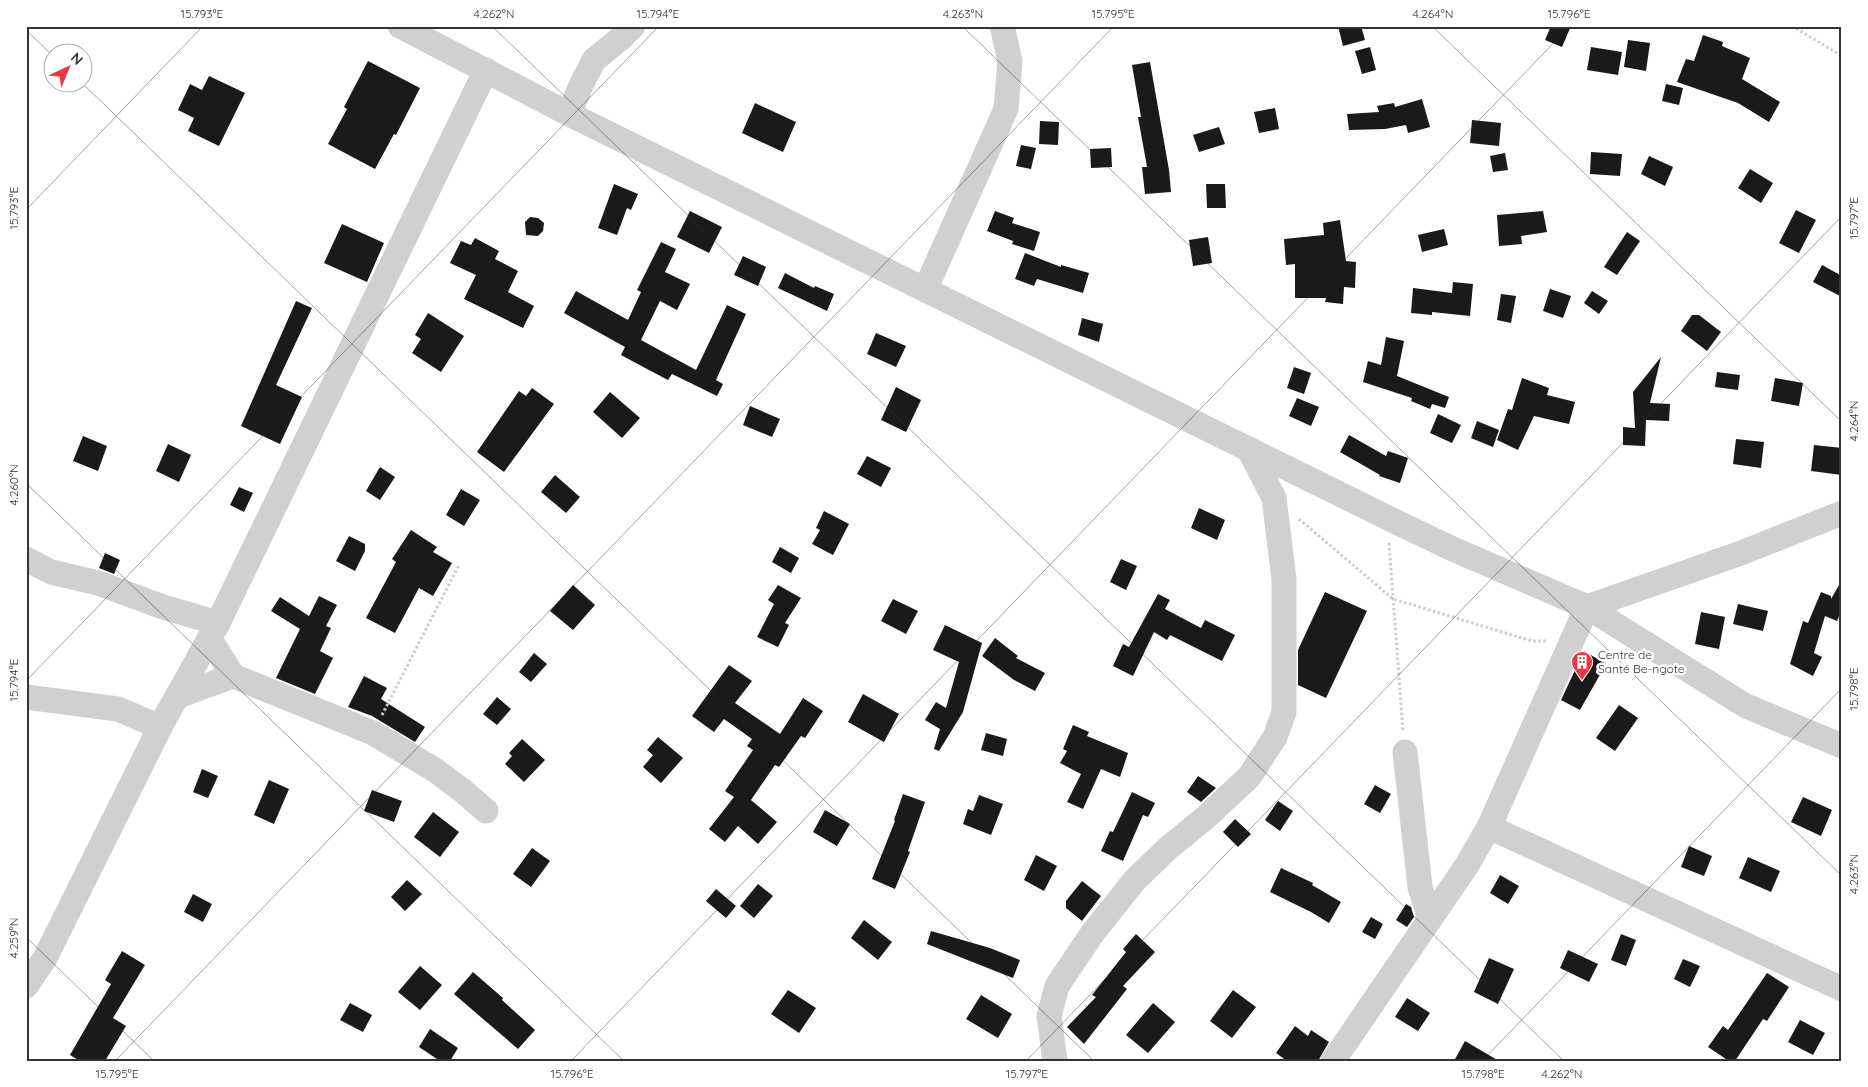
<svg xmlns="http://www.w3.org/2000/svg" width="1868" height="1087" viewBox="0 0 1868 1087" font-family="Quicksand,sans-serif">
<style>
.building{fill:#1a1a1a}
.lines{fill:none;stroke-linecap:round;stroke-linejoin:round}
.path{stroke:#cdcdcd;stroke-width:3;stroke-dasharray:2.5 2.5;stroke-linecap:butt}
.minor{stroke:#d0d0d0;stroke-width:25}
.ticks{fill:none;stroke:#333;stroke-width:1;stroke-opacity:0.45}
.labels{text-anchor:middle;stroke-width:5;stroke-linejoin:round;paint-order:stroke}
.poi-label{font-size:12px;fill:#333;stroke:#fff;text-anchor:start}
.neatline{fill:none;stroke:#333;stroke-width:2}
.ticks-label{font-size:12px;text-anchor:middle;fill:#333}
</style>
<rect width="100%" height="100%" fill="#fff"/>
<g class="building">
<polygon points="1338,26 1361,26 1365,40 1343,46"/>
<polygon points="1551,26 1571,26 1562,47 1545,40"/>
<polygon points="1703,35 1723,42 1722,46 1750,58 1742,79 1780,102 1769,122 1738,103 1677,82 1686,59 1694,61"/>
<polygon points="1628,40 1650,43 1646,71 1624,67"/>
<polygon points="1370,47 1376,70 1362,74 1355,51"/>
<polygon points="1591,47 1622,52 1618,75 1587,70"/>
<polygon points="368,61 420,88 396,135 394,134 375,169 328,144 347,109 344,107"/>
<polygon points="1150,62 1169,170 1171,192 1145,194 1142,167 1147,167 1138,117 1141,117 1132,65"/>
<polygon points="209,76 245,93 219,146 188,131 194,118 178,110 190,84 202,90"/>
<polygon points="1666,84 1683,88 1679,105 1662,101"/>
<polygon points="1422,99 1430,127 1408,133 1406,125 1385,129 1349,130 1347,114 1379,112 1377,106 1394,103 1395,107"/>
<polygon points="755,103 796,122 783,152 742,133"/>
<polygon points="1275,108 1279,129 1259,133 1254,112"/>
<polygon points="1472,120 1501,123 1499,146 1470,143"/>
<polygon points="1040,121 1059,122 1058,145 1039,144"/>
<polygon points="1219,127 1225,144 1199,152 1193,135"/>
<polygon points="1021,145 1036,148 1031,169 1016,166"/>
<polygon points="1111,148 1112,167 1091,168 1090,149"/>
<polygon points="1591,152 1622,154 1620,176 1590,174"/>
<polygon points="1505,153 1508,170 1493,172 1490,156"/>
<polygon points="1649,156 1673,167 1665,186 1641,174"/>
<polygon points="1750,169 1773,183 1761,203 1738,188"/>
<polygon points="614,184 638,194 631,210 627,208 617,235 598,228"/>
<polygon points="1206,184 1225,184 1226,208 1207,208"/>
<polygon points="1796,210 1816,220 1799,253 1779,243"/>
<polygon points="690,211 722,227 709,253 677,237"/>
<polygon points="995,211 1014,218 1012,223 1040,232 1034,251 1012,244 1013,241 987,231"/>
<polygon points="1543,211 1547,232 1521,236 1522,244 1499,246 1497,215"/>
<polygon points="530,217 538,218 544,223 543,231 538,236 526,235 525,222"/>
<polygon points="1340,220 1346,261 1356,262 1355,288 1344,287 1343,304 1325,302 1326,298 1295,298 1295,264 1286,265 1284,239 1324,235 1323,223"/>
<polygon points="342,224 384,243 367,282 324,263"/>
<polygon points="1444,229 1448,245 1422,252 1418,235"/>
<polygon points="1627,232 1640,241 1617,275 1604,267"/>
<polygon points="1208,237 1212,263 1193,266 1189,240"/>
<polygon points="475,238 499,251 495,259 518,271 508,292 534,306 523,328 464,299 476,275 450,263 461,241 471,245"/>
<polygon points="661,242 676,249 665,272 690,284 677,310 660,301 641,340 696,370 727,305 746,314 716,380 723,384 717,396 672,374 668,380 647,369 621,355 625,347 564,313 576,291 628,320 641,292 637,290"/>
<polygon points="1025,253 1061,267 1061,265 1089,273 1083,293 1037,279 1034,286 1015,279"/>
<polygon points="743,256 766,267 758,286 734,275"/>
<polygon points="1822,265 1842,276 1842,297 1813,282"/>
<polygon points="785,273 814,288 815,286 834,294 827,311 778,288"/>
<polygon points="1453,282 1473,284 1470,316 1432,312 1432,315 1411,313 1413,288 1452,293"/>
<polygon points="1550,289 1571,296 1563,318 1543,311"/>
<polygon points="1592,291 1608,301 1599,314 1584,303"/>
<polygon points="1501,294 1516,296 1511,323 1497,320"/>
<polygon points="296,301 312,308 276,385 302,397 280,444 241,426"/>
<polygon points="428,313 464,336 441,372 412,353 421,339 415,335"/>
<polygon points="1692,315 1699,315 1721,332 1707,351 1681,331"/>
<polygon points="1082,318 1103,324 1099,342 1078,335"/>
<polygon points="876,333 906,346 896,367 867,354"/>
<polygon points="1386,337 1404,341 1397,376 1449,397 1445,408 1432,404 1430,409 1411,401 1412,398 1363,382 1368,361 1381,365"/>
<polygon points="1661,357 1650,403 1670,404 1669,421 1646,420 1645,446 1623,445 1623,427 1635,428 1633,392"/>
<polygon points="1294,367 1311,373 1304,394 1287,388"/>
<polygon points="1717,372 1740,375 1738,390 1715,387"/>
<polygon points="1522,378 1549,388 1547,395 1575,402 1569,424 1534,416 1518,450 1497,440 1508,409 1512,410"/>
<polygon points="1775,378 1803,383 1799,406 1771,401"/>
<polygon points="896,387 921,400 906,432 881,420"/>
<polygon points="532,388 554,404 504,472 477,452 519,391 526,396"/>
<polygon points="610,392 640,418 622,438 593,412"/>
<polygon points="1297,398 1319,407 1311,426 1289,416"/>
<polygon points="750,406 780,419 772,437 743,425"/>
<polygon points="1438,414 1461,425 1452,443 1430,433"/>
<polygon points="1477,421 1499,430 1493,447 1471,438"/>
<polygon points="1349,435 1386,456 1388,451 1408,458 1400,483 1379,476 1380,475 1340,452"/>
<polygon points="83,436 107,446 98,471 73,461"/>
<polygon points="1736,439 1764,442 1761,468 1733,464"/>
<polygon points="168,444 191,455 179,482 156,471"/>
<polygon points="1814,445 1842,448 1842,475 1811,471"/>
<polygon points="867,456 891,468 881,487 857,474"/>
<polygon points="380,467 395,477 380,500 366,491"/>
<polygon points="555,475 580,497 566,513 541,492"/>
<polygon points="239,487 253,493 244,512 230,505"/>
<polygon points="461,489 480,500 464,526 446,515"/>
<polygon points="1199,508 1225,520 1217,540 1191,528"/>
<polygon points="824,511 849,524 833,555 812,544 820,530 816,528"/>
<polygon points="411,530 437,547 433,552 452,563 433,596 419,588 395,633 366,618 396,562 392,559"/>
<polygon points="349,536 365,544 365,551 355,571 336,561"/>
<polygon points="780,547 799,558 791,573 772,562"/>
<polygon points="105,553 120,560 114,574 99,568"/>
<polygon points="1121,559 1137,566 1126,590 1110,582"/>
<polygon points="1842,580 1842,609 1837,621 1825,616 1814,653 1822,657 1813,676 1790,664 1803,621 1808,623 1821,592 1831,596 1831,599"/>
<polygon points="573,585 595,605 573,630 550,611"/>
<polygon points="778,585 801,598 785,623 789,625 778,647 757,637 774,604 768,600"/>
<polygon points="1325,592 1367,611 1326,698 1298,685 1298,650"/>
<polygon points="1158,594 1170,600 1165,609 1201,628 1205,620 1235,635 1222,661 1170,635 1167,640 1154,632 1133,676 1113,666 1123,644 1129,647"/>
<polygon points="319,596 337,605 326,626 331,628 320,651 333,658 315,694 276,678 300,629 271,611 280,597 309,616"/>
<polygon points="893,599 918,611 906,634 881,621"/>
<polygon points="1738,604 1768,611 1763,631 1733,624"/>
<polygon points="1701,612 1725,617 1719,649 1695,644"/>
<polygon points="945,625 982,643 963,712 939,751 934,749 940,729 925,720 936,702 946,708 959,662 933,650"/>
<polygon points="995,638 1018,656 1016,658 1045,673 1035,691 1014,680 982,656"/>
<polygon points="1584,651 1606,664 1580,710 1561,700"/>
<polygon points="534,653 547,664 531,682 519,672"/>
<polygon points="729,665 752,681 735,703 780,734 803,698 823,711 805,738 801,736 779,767 775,765 751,800 777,822 758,844 738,826 725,842 709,829 734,797 725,791 753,750 747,746 752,739 724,719 714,732 692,716"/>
<polygon points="364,676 387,688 381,699 425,727 415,742 372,716 348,707"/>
<polygon points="863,694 899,714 884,742 848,722"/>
<polygon points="497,697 511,709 497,725 483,714"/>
<polygon points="1619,705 1638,718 1615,751 1596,738"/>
<polygon points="1073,725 1089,732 1087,736 1128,753 1120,777 1101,769 1083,809 1067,802 1081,774 1060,763 1067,751 1063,749"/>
<polygon points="986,733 1007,739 1003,756 981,750"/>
<polygon points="658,737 683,758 661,783 643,767 653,755 647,750"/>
<polygon points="522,739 545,760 524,782 505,764 512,756 509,753"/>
<polygon points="202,769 218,776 208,798 193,792"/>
<polygon points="1198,776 1216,788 1201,802 1187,792"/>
<polygon points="269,780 289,789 274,824 254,815"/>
<polygon points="1375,785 1391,794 1380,813 1364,804"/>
<polygon points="372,790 402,801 394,822 364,811"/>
<polygon points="1132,792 1155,803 1148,817 1143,815 1123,861 1101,851 1110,831 1113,832"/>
<polygon points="903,794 925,802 908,851 910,852 895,889 872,879 895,821 894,820"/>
<polygon points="979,795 1003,804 991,835 963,824 968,809 973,811"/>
<polygon points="1803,797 1832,810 1821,836 1791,822"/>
<polygon points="1278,801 1293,811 1280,831 1265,820"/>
<polygon points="825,810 850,824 837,846 813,832"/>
<polygon points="433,812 459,832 440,857 414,837"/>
<polygon points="1235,819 1251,834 1238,847 1223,832"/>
<polygon points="1689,846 1712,856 1704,876 1681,867"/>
<polygon points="532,848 550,861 531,887 513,874"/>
<polygon points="1036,855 1057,866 1044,891 1024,880"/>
<polygon points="1748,857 1780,871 1771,892 1739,878"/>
<polygon points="1281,868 1313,883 1312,885 1341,902 1329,923 1311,912 1270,892"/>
<polygon points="1500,875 1519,886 1508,904 1490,893"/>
<polygon points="407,880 422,894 405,911 391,897"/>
<polygon points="1082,881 1101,896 1082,921 1066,908 1066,901"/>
<polygon points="758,884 773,896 754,918 740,906"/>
<polygon points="716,889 736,906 726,918 706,901"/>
<polygon points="193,894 212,904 203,922 184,912"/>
<polygon points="1406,904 1411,907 1414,917 1407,927 1396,920"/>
<polygon points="1371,917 1383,924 1375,939 1362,932"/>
<polygon points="864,920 892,942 878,960 851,938"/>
<polygon points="931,931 990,948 1020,960 1013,978 927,944"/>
<polygon points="1136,934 1155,952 1123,986 1127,989 1084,1044 1067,1027 1096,997 1092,995 1126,952 1123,949"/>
<polygon points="1621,934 1636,940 1626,966 1611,960"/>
<polygon points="1568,950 1598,964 1589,982 1560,968"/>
<polygon points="122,951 145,965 113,1018 126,1026 105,1061 80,1061 70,1055 111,984 105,980"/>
<polygon points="1489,958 1514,969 1498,1004 1474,992"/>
<polygon points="1683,959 1700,966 1690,987 1674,979"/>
<polygon points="420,966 442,985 420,1010 398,992"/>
<polygon points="473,972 503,998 502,1000 535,1030 518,1049 454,994"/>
<polygon points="1767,973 1789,987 1767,1021 1763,1019 1735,1061 1729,1061 1708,1047 1723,1026 1728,1030"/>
<polygon points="788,990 816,1008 799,1033 771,1014"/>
<polygon points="1233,990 1256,1007 1232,1038 1210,1021"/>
<polygon points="981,995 1012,1014 998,1038 966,1019"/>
<polygon points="1407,998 1430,1013 1418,1031 1395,1017"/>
<polygon points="350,1003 372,1015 363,1032 340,1020"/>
<polygon points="1153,1003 1175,1022 1148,1053 1126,1035"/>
<polygon points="1800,1020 1825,1033 1813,1055 1788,1042"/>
<polygon points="1295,1026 1308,1036 1311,1030 1329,1042 1318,1061 1287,1061 1276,1053"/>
<polygon points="430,1029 458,1048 450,1061 440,1061 419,1047"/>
<polygon points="1465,1041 1499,1061 1454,1061"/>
</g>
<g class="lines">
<g class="path">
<polyline points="1792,26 1842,56"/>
<polyline points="1299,519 1393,599 1532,641 1547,641"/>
<polyline points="1389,543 1403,731"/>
<polyline points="382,715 459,565"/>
</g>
<g class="minor">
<polyline points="400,26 569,114 1386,517 1455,550 1587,607 1746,706 1842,746"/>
<polyline points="569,114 582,83 594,60 621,38 633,26"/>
<polyline points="925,290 1006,109 1010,61 1002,26"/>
<polyline points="26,559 51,572 98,583 163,607 218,623"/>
<polyline points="210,639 233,676 373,733 435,770 463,791 486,811"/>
<polyline points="178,696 233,676"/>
<polyline points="26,697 118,709 160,727"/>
<polyline points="1405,752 1420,887 1430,919"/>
<polyline points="1489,827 1842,989"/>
<polyline points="26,986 45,958 160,727 218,623 486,70"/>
<polyline points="1055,1061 1049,1016 1057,986 1092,934 1134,881 1167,849 1205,818 1249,777 1275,737 1284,712 1284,579 1274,498 1249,449"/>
<polyline points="1333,1061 1467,865 1489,827 1587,607 1741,553 1842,513"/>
</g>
</g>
<path class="ticks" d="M492 26 1564 1061M962 26 1842 876M1432 26 1842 422M26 30 52 55M81 82 1094 1061M26 210 203 26M26 483 624 1061M26 681 659 26M26 937 154 1061M115 1061 1114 26M571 1061 1570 26M1026 1061 1842 216M1482 1061 1842 688"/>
<defs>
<g id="building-pin" transform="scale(1.125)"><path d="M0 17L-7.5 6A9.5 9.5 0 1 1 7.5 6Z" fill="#e63946" stroke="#fff"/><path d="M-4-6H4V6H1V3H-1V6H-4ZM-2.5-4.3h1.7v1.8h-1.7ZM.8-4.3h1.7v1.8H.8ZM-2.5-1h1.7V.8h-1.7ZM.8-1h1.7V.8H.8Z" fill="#fff"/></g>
</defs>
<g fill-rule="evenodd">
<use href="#building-pin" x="1582" y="662"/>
</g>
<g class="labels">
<g class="poi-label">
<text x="1598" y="659">Centre de<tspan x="1598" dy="14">Santé Be-ngote</tspan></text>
</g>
</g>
<rect width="1868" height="1087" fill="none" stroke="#ffffff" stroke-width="55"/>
<g transform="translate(68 68) rotate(44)"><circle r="24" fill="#ffffff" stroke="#adadad"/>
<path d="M0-4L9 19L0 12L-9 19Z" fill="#e63946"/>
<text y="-8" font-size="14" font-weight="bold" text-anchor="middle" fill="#333333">N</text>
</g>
<rect x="28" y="28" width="1812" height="1032" class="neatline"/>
<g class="ticks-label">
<text x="202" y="18">15.793°E</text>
<text x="494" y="18">4.262°N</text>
<text x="658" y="18">15.794°E</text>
<text x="963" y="18">4.263°N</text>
<text x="1113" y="18">15.795°E</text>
<text x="1433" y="18">4.264°N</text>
<text x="1569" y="18">15.796°E</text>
<text transform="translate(14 208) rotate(-90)" y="4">15.793°E</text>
<text transform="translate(1854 218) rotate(-90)" y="4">15.797°E</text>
<text transform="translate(1854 421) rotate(-90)" y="4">4.264°N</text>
<text transform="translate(14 485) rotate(-90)" y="4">4.260°N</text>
<text transform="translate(14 680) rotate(-90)" y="4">15.794°E</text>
<text transform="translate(1854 689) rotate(-90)" y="4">15.798°E</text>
<text transform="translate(1854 874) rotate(-90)" y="4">4.263°N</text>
<text transform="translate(14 938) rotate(-90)" y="4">4.259°N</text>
<text x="117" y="1078">15.795°E</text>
<text x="572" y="1078">15.796°E</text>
<text x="1027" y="1078">15.797°E</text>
<text x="1483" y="1078">15.798°E</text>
<text x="1562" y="1078">4.262°N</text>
</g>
</svg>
